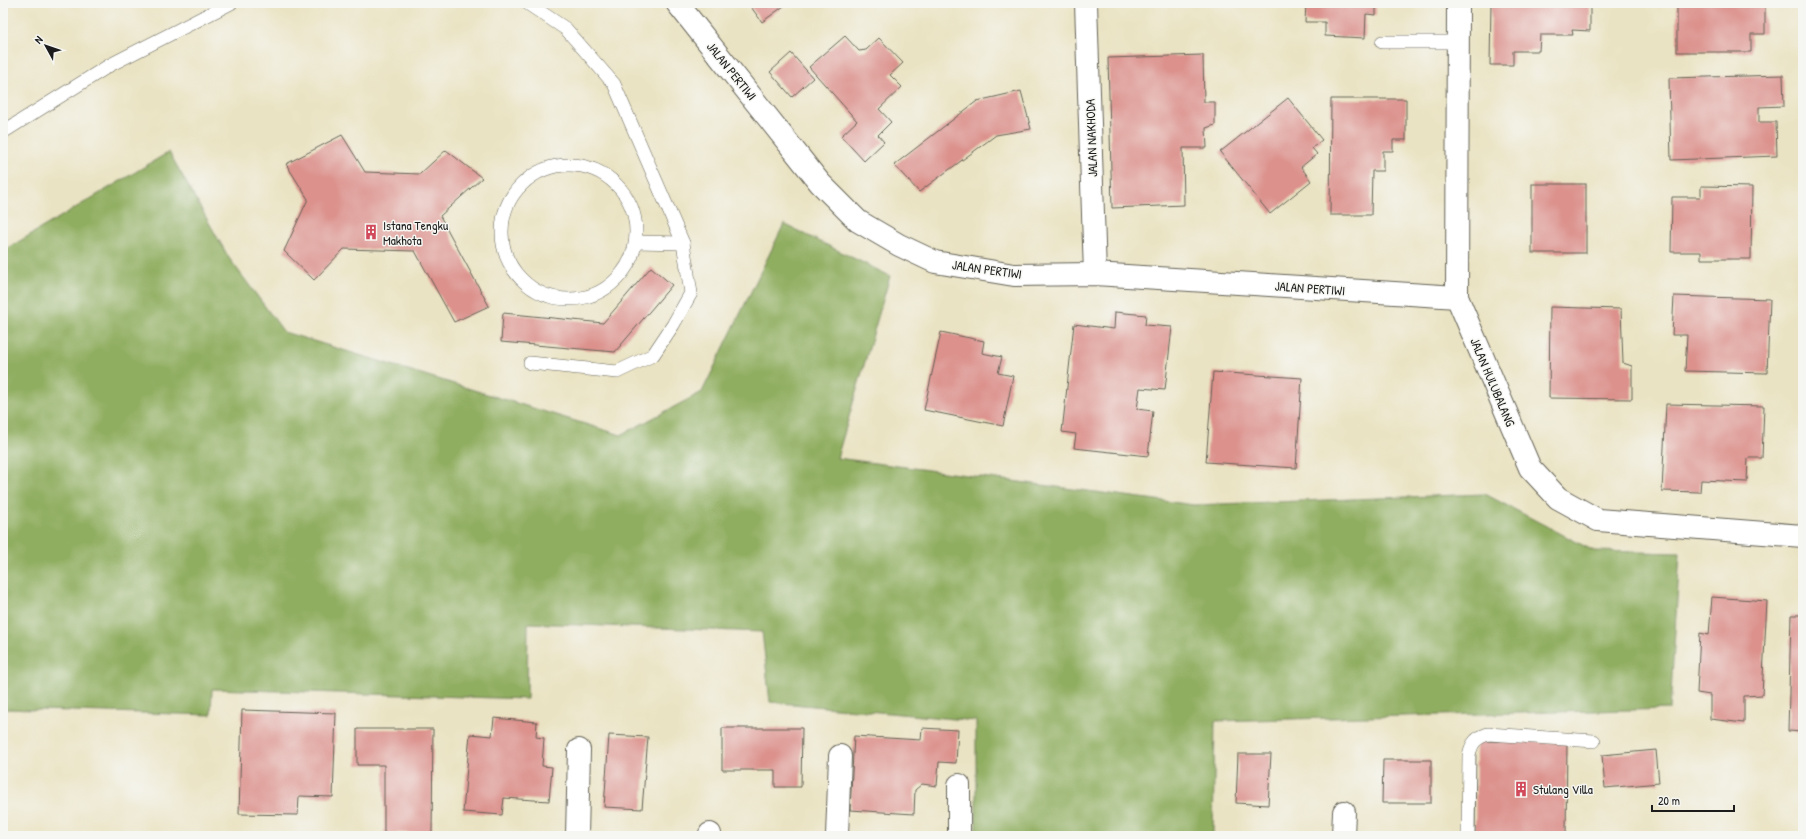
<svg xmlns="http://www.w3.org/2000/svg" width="1806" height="839" viewBox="0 0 1806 839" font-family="'Patrick Hand',sans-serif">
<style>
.forest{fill:#90ae60;stroke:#56653e}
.building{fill:#dc918c}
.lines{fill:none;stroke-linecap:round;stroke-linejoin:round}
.lane-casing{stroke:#646256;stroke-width:14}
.street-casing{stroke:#646256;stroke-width:24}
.lane{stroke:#fff;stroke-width:13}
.street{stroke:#fff;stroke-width:22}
.labels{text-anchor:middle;stroke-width:3;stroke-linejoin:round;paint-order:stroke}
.street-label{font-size:13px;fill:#1c1c1c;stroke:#f6f6f2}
.poi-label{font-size:13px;fill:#1c1c1c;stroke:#f6f6f2;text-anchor:start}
</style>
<rect width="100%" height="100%" fill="#f6f6f2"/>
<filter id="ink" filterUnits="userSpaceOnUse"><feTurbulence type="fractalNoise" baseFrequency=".025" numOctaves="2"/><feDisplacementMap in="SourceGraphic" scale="8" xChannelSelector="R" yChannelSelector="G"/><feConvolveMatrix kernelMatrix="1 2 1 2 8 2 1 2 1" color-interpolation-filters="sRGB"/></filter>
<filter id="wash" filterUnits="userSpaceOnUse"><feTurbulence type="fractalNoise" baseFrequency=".012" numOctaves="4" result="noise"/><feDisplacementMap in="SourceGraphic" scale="16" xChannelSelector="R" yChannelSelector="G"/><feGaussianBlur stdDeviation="0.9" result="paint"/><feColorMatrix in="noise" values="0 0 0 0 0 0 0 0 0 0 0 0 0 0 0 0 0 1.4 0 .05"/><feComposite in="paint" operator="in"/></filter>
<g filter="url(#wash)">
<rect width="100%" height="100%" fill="#eae3c3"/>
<polygon class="forest" points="169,152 229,258 284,332 621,435 702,392 784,224 890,276 837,458 1194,505 1485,494 1594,551 1680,553 1670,709 1215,721 1213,836 976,836 976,721 770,702 762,632 528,623 527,699 212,689 211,715 3,709 3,251"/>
<g id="blocks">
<g class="building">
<polygon points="748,3 788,3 762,22"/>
<polygon points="1306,3 1376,3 1376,15 1366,14 1365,38 1325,36 1325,22 1305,22"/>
<polygon points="1491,3 1590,3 1590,31 1572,30 1573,35 1540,35 1539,51 1513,51 1513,65 1490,65"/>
<polygon points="1677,3 1765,3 1765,34 1751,34 1751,52 1677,52"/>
<polygon points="845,36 859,51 866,50 879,38 903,63 890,75 902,87 879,109 891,122 878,135 884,142 864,161 841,136 857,121 809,67"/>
<polygon points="791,53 813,78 792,97 770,72"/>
<polygon points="1203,55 1204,102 1215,102 1215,125 1206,128 1207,148 1183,148 1184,205 1112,208 1108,58"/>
<polygon points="1783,75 1784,106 1759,107 1759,122 1776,122 1777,156 1671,160 1669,78"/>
<polygon points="1021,91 1031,129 996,135 919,192 894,165 977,101"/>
<polygon points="1288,98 1322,140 1312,148 1317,154 1301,167 1311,181 1270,214 1220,152"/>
<polygon points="1331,99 1406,99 1406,140 1393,140 1393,151 1383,151 1383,171 1372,171 1371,215 1330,215"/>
<polygon points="342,135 365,172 420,174 446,150 482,178 440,216 489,306 454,322 415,251 344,249 314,280 284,251 308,199 286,164"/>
<rect x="1532" y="184" width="54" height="69"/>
<polygon points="1701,186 1752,187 1751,259 1701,259 1701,252 1671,252 1672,197 1701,197"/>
<polygon points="651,267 672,285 615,352 501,342 503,313 603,323"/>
<polygon points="1674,296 1770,299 1767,373 1685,371 1687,335 1672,335"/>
<polygon points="1550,307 1621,309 1623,363 1632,366 1632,399 1549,398"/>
<polygon points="1115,312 1146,315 1145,325 1172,327 1165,390 1140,388 1137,409 1153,411 1148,456 1074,448 1076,434 1062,432 1074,324 1114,329"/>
<polygon points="941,332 984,341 982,353 1002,357 998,373 1013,376 1003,426 924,410"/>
<polygon points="1213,372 1302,378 1296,468 1206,462"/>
<polygon points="1666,404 1764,406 1762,458 1748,458 1747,482 1701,480 1700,492 1662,491"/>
<polygon points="1712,597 1767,601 1762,695 1744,696 1744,723 1710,719 1710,695 1697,693 1700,633 1709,635"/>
<polygon points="1791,615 1803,615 1803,732 1788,731"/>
<polygon points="242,710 336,713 333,797 299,796 298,815 239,814"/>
<polygon points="494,718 537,722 536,737 544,738 542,766 552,767 549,801 504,798 502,815 463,812 470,734 492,736"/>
<polygon points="722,728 802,728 801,787 775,787 775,770 722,770"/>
<polygon points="922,728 958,730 956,763 939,762 937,786 922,784 915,790 914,814 850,810 854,736 921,740"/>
<polygon points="357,729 433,729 432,833 384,833 384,765 357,765"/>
<polygon points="609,735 648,737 642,809 604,807"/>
<polygon points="1476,741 1567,742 1566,836 1475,836"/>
<polygon points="1656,750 1659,783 1605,788 1602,755"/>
<polygon points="1238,754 1271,754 1268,805 1236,803"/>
<polygon points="1383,760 1431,760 1431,803 1382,803"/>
</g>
</g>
</g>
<g filter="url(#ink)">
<use href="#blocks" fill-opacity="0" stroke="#646256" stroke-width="1"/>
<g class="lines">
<g class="lane-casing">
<g id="lane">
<polyline points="527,3 566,29 614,84 683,243 691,293 673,325 653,355 617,372 530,363"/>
<polyline points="1382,42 1458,42"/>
<polyline points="3,132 110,65 231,3"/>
<circle cx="569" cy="232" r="67"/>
<polyline points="636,242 683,243"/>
<path d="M1468 836 1469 755C1472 742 1476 738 1488 734L1594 741"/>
</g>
</g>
<g class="street-casing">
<g id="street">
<polyline points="677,3 820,183 858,221 899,245 935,262 1014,275 1095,274 1457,297"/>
<polyline points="1086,3 1095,274"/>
<polyline points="1458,3 1457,297 1530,468 1558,498 1598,520 1803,536"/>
<polyline points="959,785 959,836"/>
<polyline points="577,836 579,750"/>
<polyline points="709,836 710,834"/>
<polyline points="837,836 840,756"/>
<polyline points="1343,836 1344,812"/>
</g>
</g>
<use href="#lane" class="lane"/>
<use href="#street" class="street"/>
</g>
</g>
<defs>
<g id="building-bare" transform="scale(1.2)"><path d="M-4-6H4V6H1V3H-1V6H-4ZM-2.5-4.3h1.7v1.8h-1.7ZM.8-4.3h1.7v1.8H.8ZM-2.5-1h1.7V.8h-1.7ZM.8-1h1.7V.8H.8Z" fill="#d1495b" stroke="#f6f6f2" stroke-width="2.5" paint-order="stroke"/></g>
</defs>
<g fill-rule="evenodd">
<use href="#building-bare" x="371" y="232"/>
<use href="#building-bare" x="1521" y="789"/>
</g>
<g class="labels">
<g class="street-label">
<text transform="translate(732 71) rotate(51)" y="5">JALAN PERTIWI</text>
<text transform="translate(1091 138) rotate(-92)" y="5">JALAN NAKHODA</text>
<text transform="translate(987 269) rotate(8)" y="5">JALAN PERTIWI</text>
<text transform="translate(1310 288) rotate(4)" y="5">JALAN PERTIWI</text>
<text transform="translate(1493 382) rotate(67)" y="5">JALAN HULUBALANG</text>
</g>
<g class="poi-label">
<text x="383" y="230">Istana Tengku<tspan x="383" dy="15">Makhota</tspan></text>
<text x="1533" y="794">Stulang Villa</text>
</g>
</g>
<rect width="1806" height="839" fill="none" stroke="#f6f6f2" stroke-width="16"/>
<g transform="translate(46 46) rotate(310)" stroke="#f6f6f2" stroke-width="3" paint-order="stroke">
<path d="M0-3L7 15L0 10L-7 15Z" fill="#1c1c1c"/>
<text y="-6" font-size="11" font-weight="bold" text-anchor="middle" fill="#1c1c1c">N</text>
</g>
<path d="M1652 805v6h82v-6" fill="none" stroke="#1c1c1c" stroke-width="2"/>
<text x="1658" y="805" font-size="12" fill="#1c1c1c" stroke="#f6f6f2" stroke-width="3" paint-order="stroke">20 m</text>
</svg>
